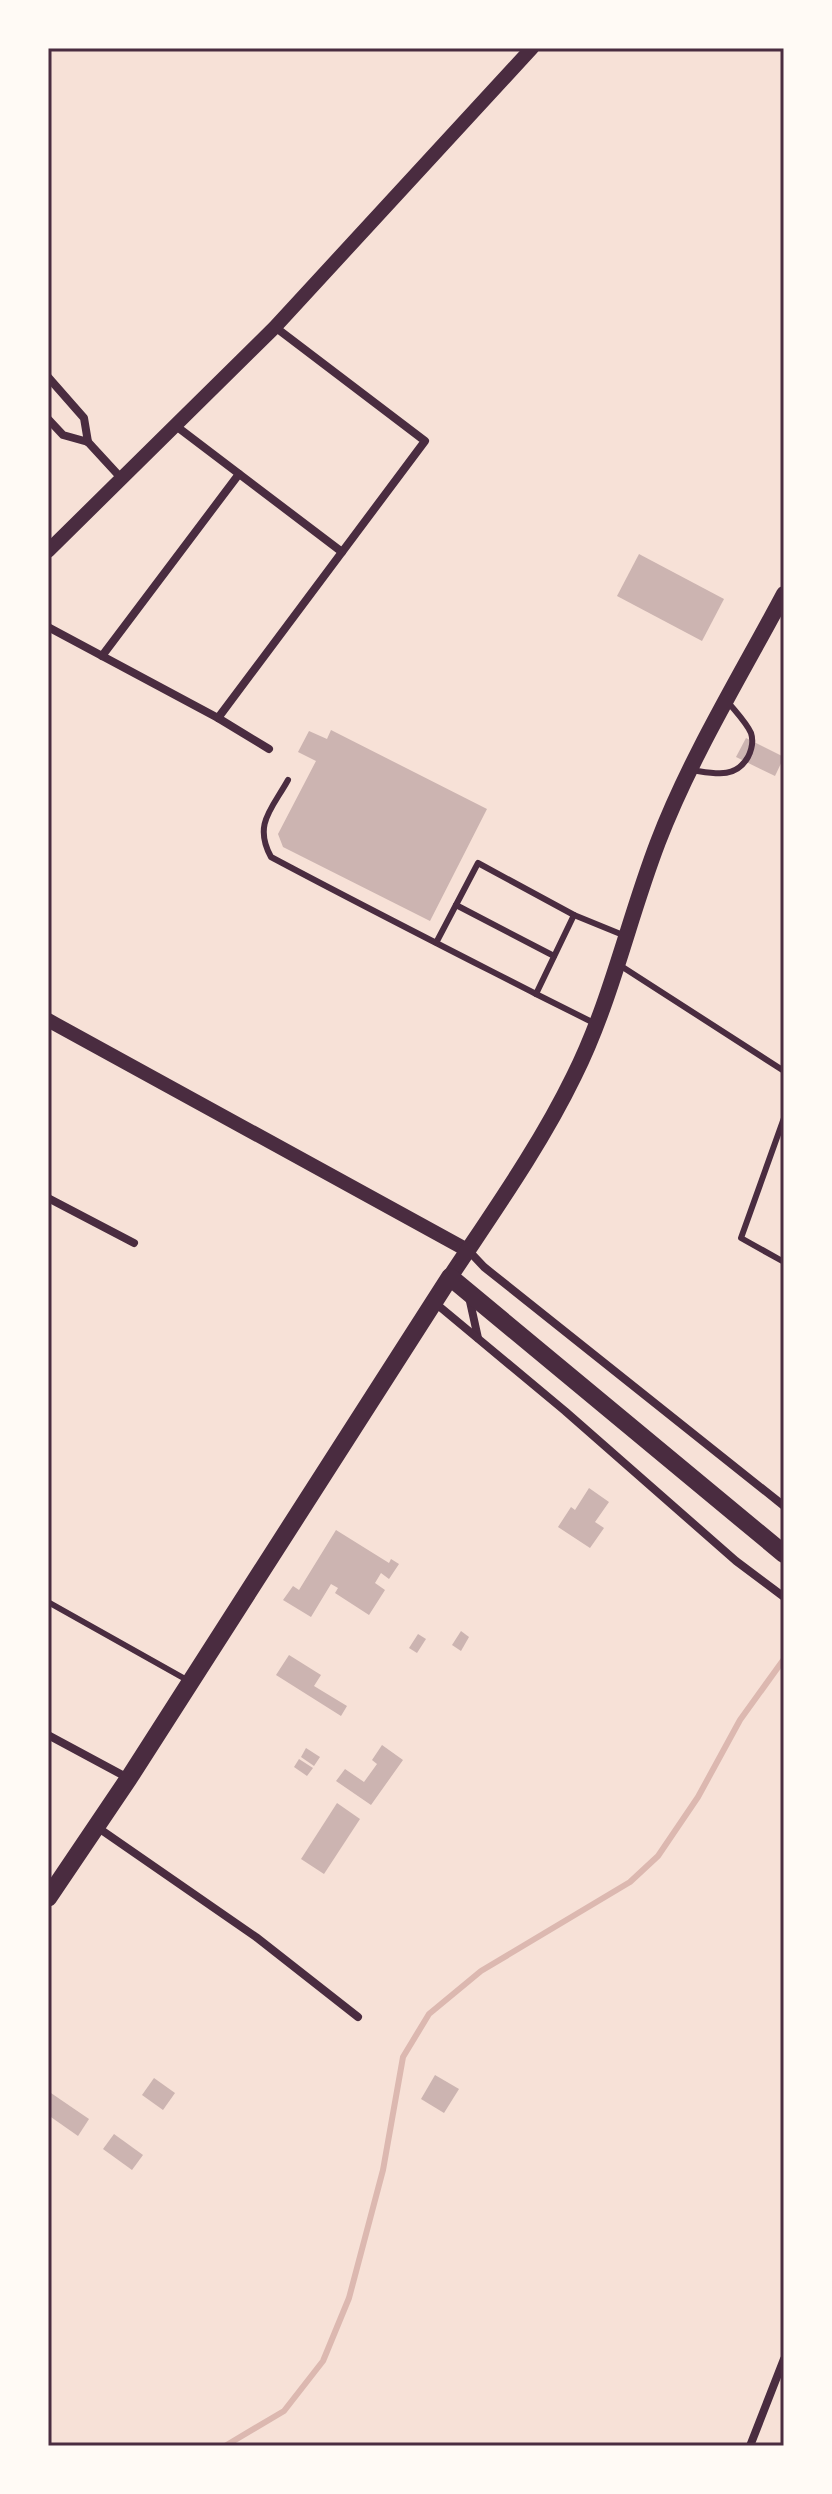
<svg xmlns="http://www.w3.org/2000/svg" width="832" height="2494" viewBox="0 0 832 2494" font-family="Figtree,sans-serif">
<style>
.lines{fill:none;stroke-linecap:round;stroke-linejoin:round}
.stream{stroke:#dcb8b0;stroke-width:6}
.building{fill:#ccb4b1}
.service{stroke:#4a2c40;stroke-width:6}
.minor{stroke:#4a2c40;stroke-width:8}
.tertiary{stroke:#4a2c40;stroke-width:14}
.secondary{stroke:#4a2c40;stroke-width:16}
.primary{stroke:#4a2c40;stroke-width:18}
.neatline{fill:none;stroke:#4a2c40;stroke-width:3}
</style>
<rect width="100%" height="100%" fill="#f7e1d7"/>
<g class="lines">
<polyline class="stream" points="225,2446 284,2411 323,2361 349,2298 383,2170 403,2057 429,2014 481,1971 630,1882 658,1856 698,1797 740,1720 784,1659"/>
</g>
<g class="building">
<polygon points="639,554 724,599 702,641 617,596"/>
<polygon points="331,730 487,809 430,921 283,847 278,834 316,761 298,752 309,731 327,739"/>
<polygon points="746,738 784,757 775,776 736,757"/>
<polygon points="589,1488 609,1502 595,1522 604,1528 590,1548 558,1527 571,1507 575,1510"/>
<polygon points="336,1530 389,1563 391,1559 399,1564 389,1579 381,1573 375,1583 385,1590 369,1615 335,1593 338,1588 331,1584 311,1617 283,1600 293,1586 299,1590"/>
<polygon points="461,1631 469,1637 461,1651 452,1645"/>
<polygon points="418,1634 426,1639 417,1653 409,1648"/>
<polygon points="289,1655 321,1675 314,1686 347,1706 341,1716 276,1675"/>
<polygon points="382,1745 403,1760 371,1805 336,1781 345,1769 364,1782 377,1764 372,1760"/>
<polygon points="306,1748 320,1757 314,1766 301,1757"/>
<polygon points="299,1759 313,1768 307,1776 294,1767"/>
<polygon points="337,1803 360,1819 324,1874 301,1859"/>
<polygon points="435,2075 459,2089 444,2113 421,2099"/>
<polygon points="154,2078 175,2093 163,2110 142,2095"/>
<polygon points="48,2091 89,2119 78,2136 48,2115"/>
<polygon points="114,2134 143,2155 132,2170 103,2149"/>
</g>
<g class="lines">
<g class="service">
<path d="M691 770C713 773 735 780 748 757 752 749 754 742 751 733 746 722 735 711 728 702"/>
<path d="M288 780C272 809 253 824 271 857 359 904 448 949 536 994L574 915 478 863 436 943"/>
<polyline points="456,905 554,956"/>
<polyline points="574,915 623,935"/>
<polyline points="621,966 784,1071"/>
<polyline points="536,994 594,1023"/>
<polyline points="784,1118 741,1238 784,1262"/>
<polyline points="48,1602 187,1680"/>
</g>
<g class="minor">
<polyline points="48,377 84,418 88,442"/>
<polyline points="48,419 63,435 88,442 122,479"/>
<polyline points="176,426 342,552"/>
<polyline points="48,627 218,718 269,749"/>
<polyline points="102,656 239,474"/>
<polyline points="218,718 425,441 275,327"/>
<polyline points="48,1198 134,1243"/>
<polyline points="468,1250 484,1267 784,1506"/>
<polyline points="469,1297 478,1338"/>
<polyline points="434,1302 565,1411 736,1561 784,1597"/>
<polyline points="48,1735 128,1778"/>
<polyline points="97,1827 256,1937 358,2017"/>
<polyline points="750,2446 784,2359"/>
</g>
<g class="tertiary">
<polyline points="48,551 275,327 532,48"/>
<polyline points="48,1020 467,1250"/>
</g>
<path class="secondary" d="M450 1277C493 1212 540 1146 574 1076 611 1002 628 920 658 842 691 756 741 675 784 594"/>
<polyline class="primary" points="48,1898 129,1778 450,1277 784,1554"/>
</g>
<rect width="832" height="2494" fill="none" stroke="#fffaf5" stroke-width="100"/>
<rect x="50" y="50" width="732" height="2394" class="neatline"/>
</svg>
